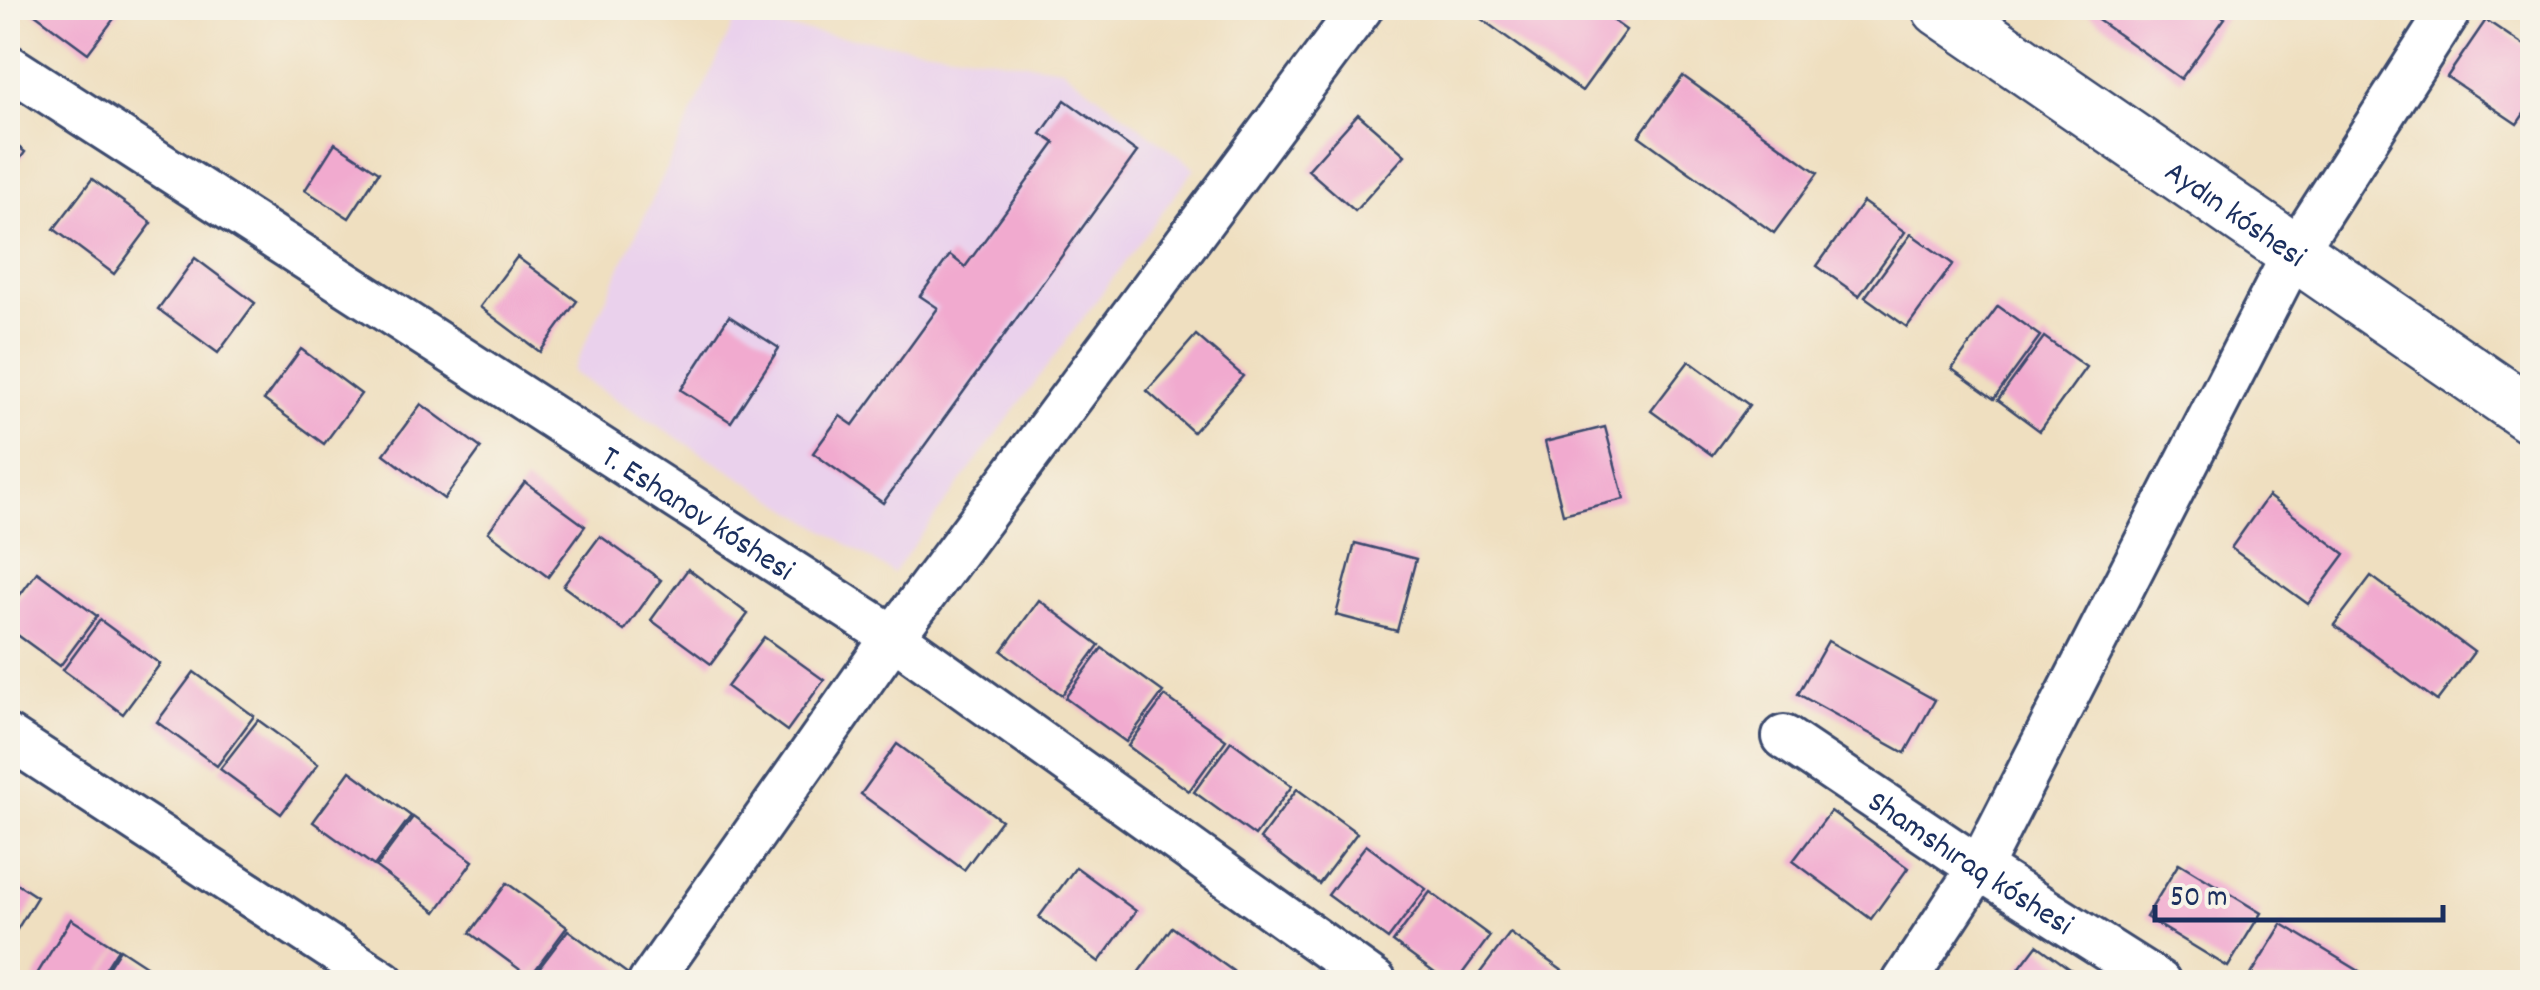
<svg xmlns="http://www.w3.org/2000/svg" width="2540" height="990" viewBox="0 0 2540 990" font-family="Dekko,sans-serif">
<style>
.built{fill:#ead1ec}
.building{fill:#f1aacf}
.lines{fill:none;stroke-linecap:round;stroke-linejoin:round}
.street-casing{stroke:#3b496d;stroke-width:48}
.secondary-casing{stroke:#3b496d;stroke-width:60}
.street{stroke:#fff;stroke-width:42}
.secondary{stroke:#fff;stroke-width:55}
.labels{text-anchor:middle;stroke-width:8;stroke-linejoin:round;paint-order:stroke}
.street-label{font-size:32px;fill:#1b2f5e;stroke:#f7f3e8}
</style>
<rect width="100%" height="100%" fill="#f7f3e8"/>
<filter id="ink" filterUnits="userSpaceOnUse"><feTurbulence type="fractalNoise" baseFrequency=".01" numOctaves="2"/><feDisplacementMap in="SourceGraphic" scale="20" xChannelSelector="R" yChannelSelector="G"/><feConvolveMatrix kernelMatrix="1 2 1 2 8 2 1 2 1" color-interpolation-filters="sRGB"/></filter>
<filter id="wash" filterUnits="userSpaceOnUse"><feTurbulence type="fractalNoise" baseFrequency=".0048" numOctaves="4" result="noise"/><feDisplacementMap in="SourceGraphic" scale="40" xChannelSelector="R" yChannelSelector="G"/><feGaussianBlur stdDeviation="2.25" result="paint"/><feColorMatrix in="noise" values="0 0 0 0 0 0 0 0 0 0 0 0 0 0 0 0 0 1.4 0 .05"/><feComposite in="paint" operator="in"/></filter>
<g filter="url(#wash)">
<rect width="100%" height="100%" fill="#efdfc0"/>
<polygon class="built" points="735,21 1062,68 1195,168 893,573 572,372"/>
<g id="blocks">
<g class="building">
<polygon points="27,8 122,8 88,53"/>
<polygon points="1466,8 1595,8 1626,30 1582,91"/>
<polygon points="2081,8 2210,8 2225,18 2181,79"/>
<polygon points="2486,20 2532,51 2532,102 2517,124 2447,77"/>
<polygon points="1683,76 1818,173 1774,233 1639,136"/>
<polygon points="1065,100 1137,152 883,503 813,453 840,416 853,425 938,308 920,296 950,255 965,267 1055,143 1041,134"/>
<polygon points="1358,114 1405,155 1355,211 1308,170"/>
<polygon points="8,139 25,152 8,176"/>
<polygon points="335,143 379,172 349,218 305,190"/>
<polygon points="92,179 152,223 114,274 54,229"/>
<polygon points="1863,202 1905,232 1859,296 1817,266"/>
<polygon points="1911,234 1953,264 1907,327 1865,297"/>
<polygon points="517,257 577,301 540,352 480,307"/>
<polygon points="195,258 255,303 218,353 158,309"/>
<polygon points="1998,306 2040,336 1994,399 1952,369"/>
<polygon points="729,316 779,348 731,422 681,390"/>
<polygon points="1196,335 1243,376 1193,432 1147,391"/>
<polygon points="2044,337 2086,367 2040,431 1998,400"/>
<polygon points="301,349 361,394 324,444 264,400"/>
<polygon points="1689,361 1749,405 1712,455 1651,411"/>
<polygon points="421,404 481,448 444,499 384,454"/>
<polygon points="1605,427 1624,499 1563,514 1545,442"/>
<polygon points="525,482 585,526 548,577 488,532"/>
<polygon points="2268,496 2345,554 2308,604 2231,548"/>
<polygon points="600,536 661,580 624,631 563,586"/>
<polygon points="1355,543 1416,559 1397,631 1336,615"/>
<polygon points="688,569 748,614 711,664 651,620"/>
<polygon points="37,572 97,616 60,666 8,628 8,611"/>
<polygon points="2371,576 2474,652 2437,701 2334,625"/>
<polygon points="1039,600 1099,645 1062,695 1002,651"/>
<polygon points="100,620 160,664 123,714 63,670"/>
<polygon points="764,637 824,680 787,731 727,687"/>
<polygon points="1828,641 1935,700 1905,753 1798,694"/>
<polygon points="1102,648 1163,692 1126,742 1065,698"/>
<polygon points="194,672 254,716 217,766 157,722"/>
<polygon points="1165,696 1226,740 1189,791 1128,746"/>
<polygon points="258,720 318,764 281,814 220,769"/>
<polygon points="1231,741 1292,786 1255,836 1194,792"/>
<polygon points="897,744 1001,820 964,870 861,794"/>
<polygon points="350,771 411,816 374,866 313,822"/>
<polygon points="1297,789 1357,833 1319,884 1260,839"/>
<polygon points="1831,811 1908,868 1871,919 1793,861"/>
<polygon points="413,817 473,861 436,912 376,867"/>
<polygon points="1366,845 1426,889 1388,939 1328,895"/>
<polygon points="2179,863 2261,913 2228,967 2146,917"/>
<polygon points="1076,867 1136,911 1099,962 1039,917"/>
<polygon points="8,878 37,897 8,944"/>
<polygon points="507,883 567,927 530,977 470,933"/>
<polygon points="1430,892 1490,936 1456,982 1447,982 1393,942"/>
<polygon points="71,919 118,949 97,982 39,982 34,979"/>
<polygon points="2282,924 2364,974 2359,982 2257,982 2249,978"/>
<polygon points="1172,927 1233,971 1224,982 1142,982 1135,977"/>
<polygon points="568,930 628,974 622,982 530,980"/>
<polygon points="1510,933 1571,977 1566,982 1473,982"/>
<polygon points="2037,945 2088,982 2009,982"/>
<polygon points="120,949 166,979 164,982 99,982"/>
</g>
</g>
</g>
<g filter="url(#ink)">
<use href="#blocks" fill-opacity="0" stroke="#3b496d" stroke-width="2.5"/>
<g class="lines">
<g class="street-casing">
<g id="street">
<path id="s1" d="M8 66 893 637 1375 982"/>
<polyline points="8,737 383,982"/>
<path id="s2" d="M1784 737 1979 868 2159 982"/>
<polyline points="650,982 893,637 1361,8"/>
<polyline points="1904,982 1979,868 2294,253 2451,8"/>
</g>
</g>
<g class="secondary-casing">
<g id="secondary">
<path id="s3" d="M1940 8 2532 416"/>
</g>
</g>
<use href="#street" class="street"/>
<use href="#secondary" class="secondary"/>
</g>
</g>
<g class="labels">
<g class="street-label">
<text dy="11" stroke="none"><textPath href="#s3" startOffset="360">Aydın kóshesi</textPath></text>
<text dy="11" stroke="none"><textPath href="#s1" startOffset="822">T. Eshanov kóshesi</textPath></text>
<text dy="11" stroke="none"><textPath href="#s2" startOffset="225">Shamshıraq kóshesi</textPath></text>
</g>
</g>
<rect width="2540" height="990" fill="none" stroke="#f7f3e8" stroke-width="40"/>
<path d="M2155 905v15h288v-15" fill="none" stroke="#1b2f5e" stroke-width="5"/>
<text x="2170" y="905" font-size="30" fill="#1b2f5e" stroke="#f7f3e8" stroke-width="8" paint-order="stroke">50 m</text>
</svg>
